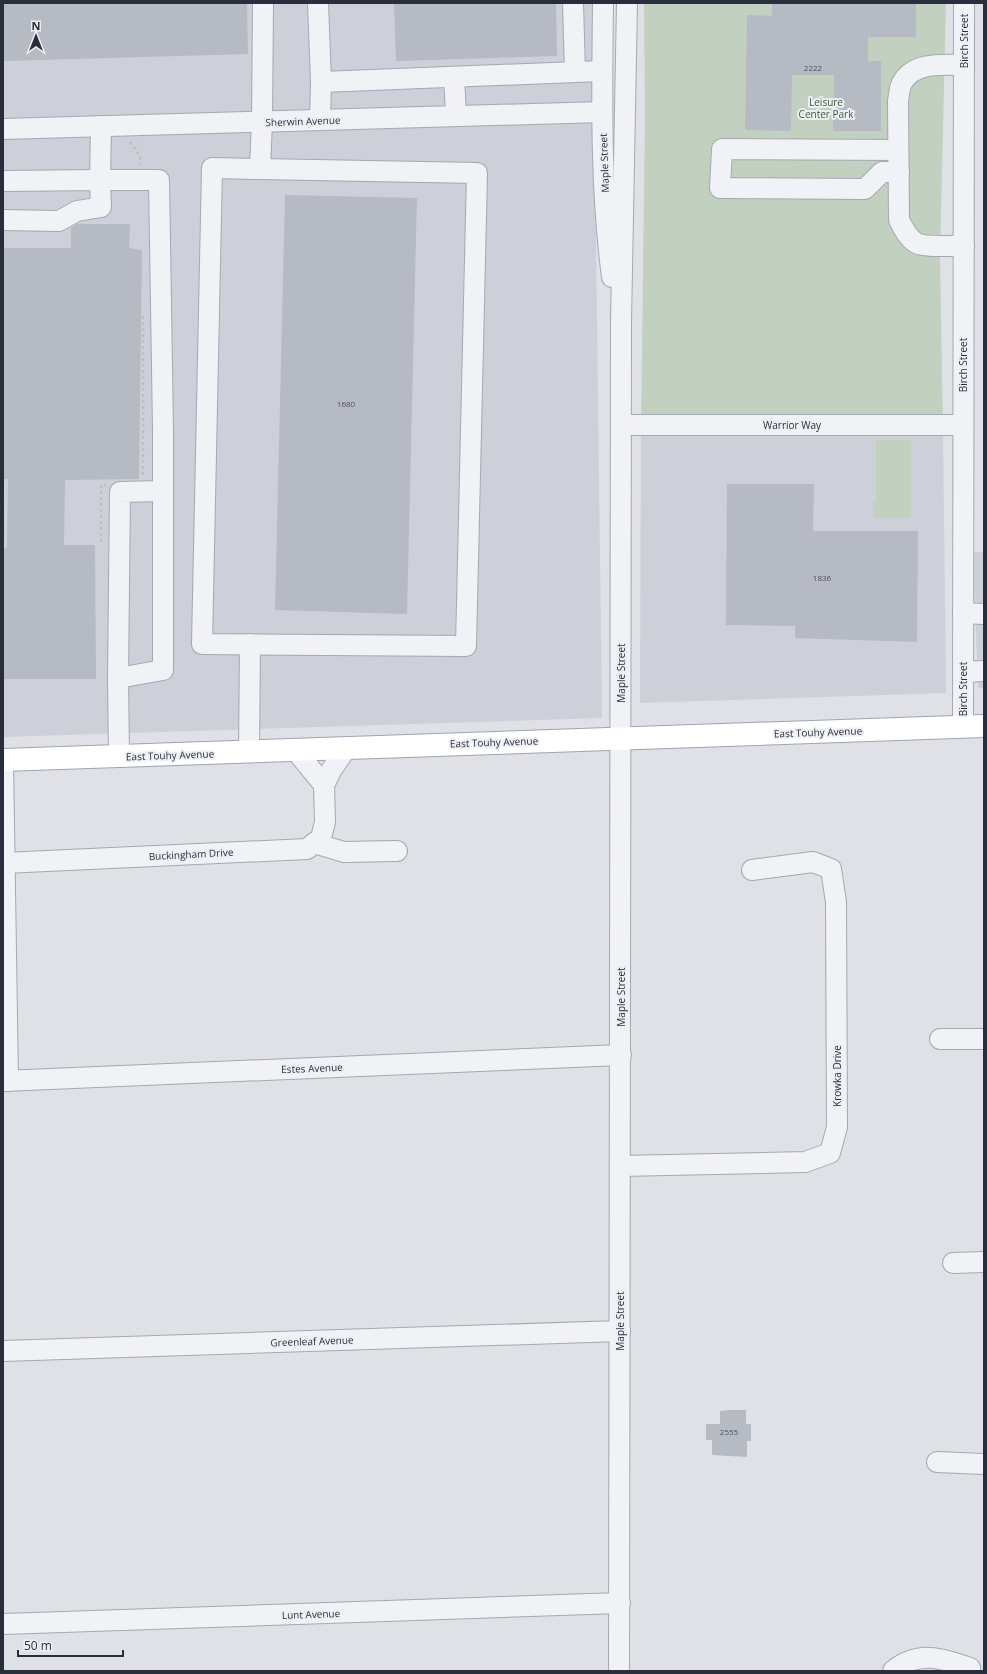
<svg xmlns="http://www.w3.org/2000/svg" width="987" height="1674" viewBox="0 0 987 1674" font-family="'Open Sans',sans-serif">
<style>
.built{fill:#cdd0d9}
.green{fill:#c2d0c0}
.building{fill:#b6bac3}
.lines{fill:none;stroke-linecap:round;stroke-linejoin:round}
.minor-casing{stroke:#a5a8b1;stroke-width:22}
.major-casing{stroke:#9fa4b2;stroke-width:24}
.path{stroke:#bdbfc6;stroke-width:2.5;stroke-dasharray:3 3;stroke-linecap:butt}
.minor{stroke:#f1f2f6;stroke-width:20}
.major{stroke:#fff;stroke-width:22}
.labels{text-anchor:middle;stroke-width:4;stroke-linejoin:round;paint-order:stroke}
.number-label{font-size:8px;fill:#4c515e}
.street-label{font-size:10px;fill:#292e3d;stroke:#eef0f5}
.park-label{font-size:10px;fill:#395837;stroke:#eef0f5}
</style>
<rect width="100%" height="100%" fill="#dfe1e7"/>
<g class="built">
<polygon points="3,3 593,3 602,718 3,737"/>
<polygon points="641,429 943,429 946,693 640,703"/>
<polygon points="973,552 984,552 984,688 978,688"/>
</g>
<g class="green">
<polygon points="644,3 946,3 940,258 943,429 641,429 645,115"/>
<polygon points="876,440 911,440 911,518 873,518 873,501 876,501"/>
</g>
<g class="building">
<polygon points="3,3 247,3 248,54 3,61"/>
<polygon points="394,3 556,3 557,56 396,61"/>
<polygon points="772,3 916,3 916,37 868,37 868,61 881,61 881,131 833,131 834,75 792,75 791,131 745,130 747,15 772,16"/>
<polygon points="285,195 417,198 407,614 275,610"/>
<polygon points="77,224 130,224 129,248 142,250 139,479 65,480 64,545 95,545 96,679 3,679 3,548 7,548 8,479 3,479 3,248 71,248 71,228"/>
<polygon points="727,484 814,484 813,531 918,531 917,642 795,638 795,626 726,625"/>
<polygon points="730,1410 746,1410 746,1424 751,1424 751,1441 747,1441 747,1457 712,1455 712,1440 706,1440 706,1424 720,1424 720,1411"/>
</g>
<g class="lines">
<g class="minor-casing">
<g id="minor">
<polyline points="318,3 321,82 320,120"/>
<polyline points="573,3 575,72"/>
<path d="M603 3C602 94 600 186 612 277"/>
<polyline points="454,77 456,116"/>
<polyline points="321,82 602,71"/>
<polyline points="101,126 100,180 159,180 163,429 163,670 118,678 119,757"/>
<polyline points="3,129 602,112"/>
<polyline points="898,150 722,149 720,188 865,189 882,172 899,172"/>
<polyline points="260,169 477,173 466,646 202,644 212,168 260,169 262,122 263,3"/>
<polyline points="3,181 100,180 101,207 77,211 59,221 3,220"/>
<path d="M964 246C952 245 926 248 916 243 908 238 903 228 899 220L898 101C899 96 899 88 902 83 914 61 944 65 964 65"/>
<polyline points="621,425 963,425"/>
<polyline points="963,613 984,614"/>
<polyline points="963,672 984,671"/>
<polyline points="118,678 120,492 163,491"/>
<polyline points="963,727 964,3"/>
<polyline points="296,751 324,785"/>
<polyline points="249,752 250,644"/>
<polyline points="3,760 8,1081"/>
<polyline points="314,843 344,852 397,851"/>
<polyline points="4,863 307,849 321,838 325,822 324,785 332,769 346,749"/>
<polyline points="940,1039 984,1039"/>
<polyline points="3,1081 621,1055"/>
<polyline points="620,1166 805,1162 830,1153 837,1127 836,902 831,869 813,862 752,870"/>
<polyline points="953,1263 984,1262"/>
<polyline points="3,1351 620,1331"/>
<polyline points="937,1462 984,1464"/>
<polyline points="3,1624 620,1603"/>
<polyline points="619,1671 621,322 627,3"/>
<path d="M893 1671C918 1650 942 1658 970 1668"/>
</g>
</g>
<g class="major-casing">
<polyline id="major" points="3,760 984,726"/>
</g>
<g class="path">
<polyline points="130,142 140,156 140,164"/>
<polyline points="143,475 143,316"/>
<polyline points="101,542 101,485 106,485"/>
</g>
<use href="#minor" class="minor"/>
<use href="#major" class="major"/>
</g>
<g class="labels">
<g class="number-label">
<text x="813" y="71">2222</text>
<text x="346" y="407">1680</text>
<text x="822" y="581">1836</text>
<text x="729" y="1435">2555</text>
</g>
<g class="street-label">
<text transform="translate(964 41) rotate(-90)" y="4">Birch Street</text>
<text transform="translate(303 121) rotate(-2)" y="4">Sherwin Avenue</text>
<text transform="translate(604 163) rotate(-92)" y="4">Maple Street</text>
<text transform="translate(963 365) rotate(-90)" y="4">Birch Street</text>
<text x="792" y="429">Warrior Way</text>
<text transform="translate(621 673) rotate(-90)" y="4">Maple Street</text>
<text transform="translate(963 689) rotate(-90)" y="4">Birch Street</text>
<text transform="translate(818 732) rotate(-2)" y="4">East Touhy Avenue</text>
<text transform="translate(494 742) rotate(-2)" y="4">East Touhy Avenue</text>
<text transform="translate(170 755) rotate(-2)" y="4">East Touhy Avenue</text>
<text transform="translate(191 854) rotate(-3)" y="4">Buckingham Drive</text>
<text transform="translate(621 997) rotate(-90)" y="4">Maple Street</text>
<text transform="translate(312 1068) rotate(-2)" y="4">Estes Avenue</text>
<text transform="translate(837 1076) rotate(-90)" y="4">Krowka Drive</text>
<text transform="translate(620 1321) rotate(-90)" y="4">Maple Street</text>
<text transform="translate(312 1341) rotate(-2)" y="4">Greenleaf Avenue</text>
<text transform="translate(311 1614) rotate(-2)" y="4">Lunt Avenue</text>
</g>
<g class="park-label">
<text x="826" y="106">Leisure<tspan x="826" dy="12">Center Park</tspan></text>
</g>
</g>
<rect width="987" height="1674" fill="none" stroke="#292e3d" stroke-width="8"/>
<g transform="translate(36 36)" stroke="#eef0f5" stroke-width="3" paint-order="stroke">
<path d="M0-3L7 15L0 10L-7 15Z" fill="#292e3d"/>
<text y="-6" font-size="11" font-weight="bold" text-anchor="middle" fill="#292e3d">N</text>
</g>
<path d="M18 1650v6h105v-6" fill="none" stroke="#292e3d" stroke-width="2"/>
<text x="24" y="1650" font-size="12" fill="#292e3d" stroke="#eef0f5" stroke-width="3" paint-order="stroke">50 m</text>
</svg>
